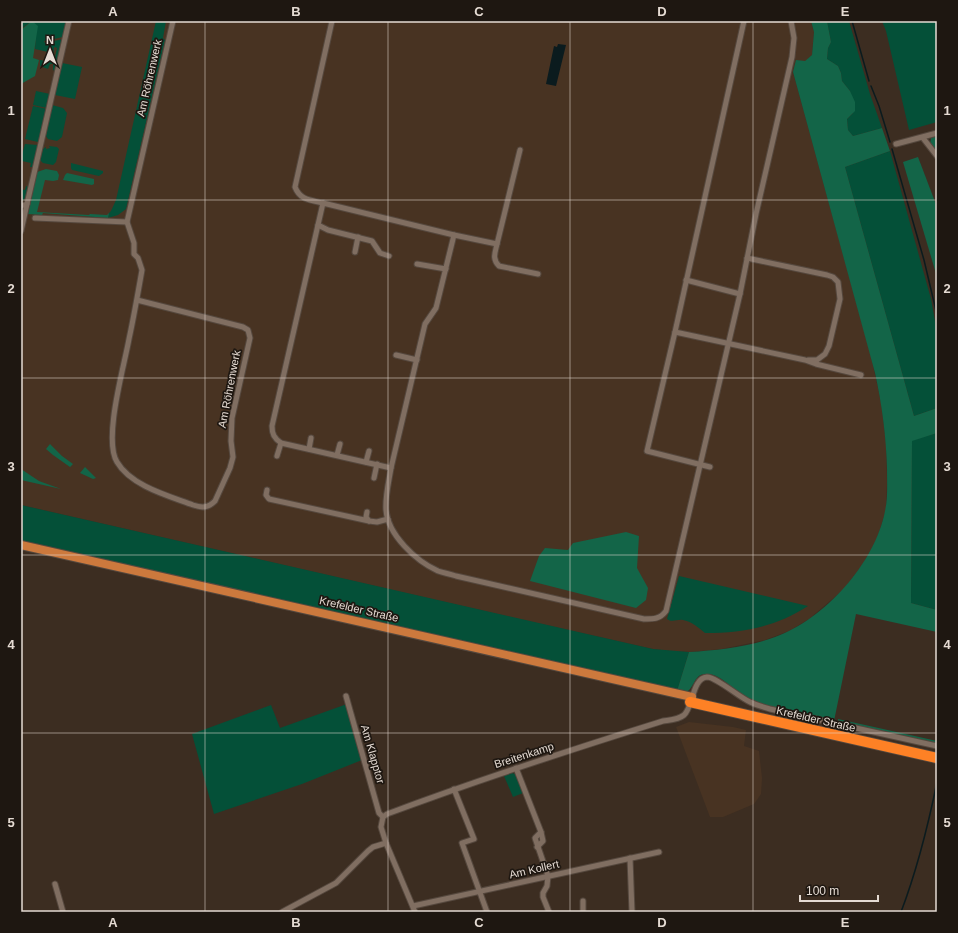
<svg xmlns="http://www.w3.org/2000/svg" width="958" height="933" viewBox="0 0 958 933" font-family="Arial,sans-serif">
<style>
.built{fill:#483322}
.green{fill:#045038}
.forest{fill:#136548}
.water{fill:#0b1b1e}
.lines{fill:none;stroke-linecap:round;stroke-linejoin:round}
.stream{stroke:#0b1b1e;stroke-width:1.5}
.street-casing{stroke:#55483e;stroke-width:7}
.primary-casing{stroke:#55483e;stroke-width:10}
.highway-casing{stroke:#55483e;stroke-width:12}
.street{stroke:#806e61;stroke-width:5}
.primary{stroke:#cc793d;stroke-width:8}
.highway{stroke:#fe8125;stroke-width:10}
.grid{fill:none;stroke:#e5dbd3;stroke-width:1;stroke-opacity:0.55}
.labels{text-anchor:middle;stroke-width:3.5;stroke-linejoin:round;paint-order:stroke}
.street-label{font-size:11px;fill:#e5dbd3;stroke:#1e1711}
.neatline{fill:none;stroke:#e5dbd3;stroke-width:1.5}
.grid-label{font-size:13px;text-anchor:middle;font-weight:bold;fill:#e5dbd3}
</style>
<rect width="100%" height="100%" fill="#3c2d21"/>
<g class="built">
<polygon points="21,21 811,21 814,32 812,55 793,72 871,356 881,402 886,442 887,481 886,510 881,526 876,541 863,564 844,589 809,619 789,631 765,640 722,649 689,652 669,651 653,649 510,617 21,505"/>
<polygon points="689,722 733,727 746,730 744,746 759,751 762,778 761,794 754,804 723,817 710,817 676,727"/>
</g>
<g class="green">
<polygon points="21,21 67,21 63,37 44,41 45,43 63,39 58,58 55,57 57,48 54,47 53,57 51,57 51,61 53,62 54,57 58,58 55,71 53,70 53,64 50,64 48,69 40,66 40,60 46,61 48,52 35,49 36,30 32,21 21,29"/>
<polygon points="156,21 166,21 163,38 165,40 126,209 118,215 108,218 109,213 111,211 116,200"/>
<polygon points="827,21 849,21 870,94 882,128 853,136 848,130 847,119 853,113 850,91 842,81 841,73 838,66 827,59 828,48 831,42"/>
<polygon points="882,21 937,21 937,122 909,130 886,31"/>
<polygon points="62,63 82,67 75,99 55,95"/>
<polygon points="36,91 50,94 47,108 33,105"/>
<polygon points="52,105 63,108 67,113 62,137 57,141 48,139 46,136"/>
<polygon points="33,106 47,109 40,142 38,142 25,139"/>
<polygon points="25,144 38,145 33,167 30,167 31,163 22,161 21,158"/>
<polygon points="49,146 57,147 59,149 56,162 53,165 43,163 40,160 43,149 46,147 46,149 50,148"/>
<polygon points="890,151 931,299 937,332 937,408 914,416 845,167"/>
<polygon points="71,163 103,171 103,173 99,176 72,170 71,168"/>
<path d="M26 186 29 187C28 193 27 198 21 202V189L25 190Z"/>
<polygon points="937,433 937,610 911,603 912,440"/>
<polygon points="21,505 653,649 689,652 677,691 21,540"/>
<path d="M679 576 808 606C775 627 744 633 705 633 699 628 691 621 683 620 677 619 672 623 667 619Z"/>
<polygon points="347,704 362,760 302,784 214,814 192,734 271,705 280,728"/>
<polygon points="512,773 515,774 523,793 513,797 504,776"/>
</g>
<g class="forest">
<polygon points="32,21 38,26 33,58 39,60 35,76 21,84 21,30"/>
<path d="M811 21H827L831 42 828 48 827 59 838 66 841 73 842 81 850 91 855 102V111L847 119 848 130 853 136 882 128 890 151 845 167 914 416 937 408V433L912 441 911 603 937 610V632L856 614 834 721C808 715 763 709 741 695 732 688 720 674 707 674 695 673 695 685 688 691L683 692 677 691 689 652C718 650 748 647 775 637 825 619 875 563 885 511 888 498 887 483 887 469 886 436 882 405 875 373L793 72 796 60 805 61 812 55 814 32Z"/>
<polygon points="937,135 937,153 930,144 931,138"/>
<polygon points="918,157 937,207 937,277 903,162"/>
<polygon points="46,169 57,171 59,175 58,180 53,181 45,180 37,212 89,215 90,214 107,215 109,213 108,218 43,213 42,215 28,214 37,172"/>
<polygon points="67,173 94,179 94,184 92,185 63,180 65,175"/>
<polygon points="50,444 62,456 73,464 70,467 53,455 46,449"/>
<polygon points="85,467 96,478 93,479 80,473"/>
<polygon points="21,469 39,481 61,489 21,480"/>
<polygon points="626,532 639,536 637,568 648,588 646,600 636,608 530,581 539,556 545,548 568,550 573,543"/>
<polygon points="838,719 937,741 937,744 838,722"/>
</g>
<polygon class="water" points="558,44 566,45 556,86 546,84 554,46 557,47"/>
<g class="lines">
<g class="stream">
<polyline points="852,21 869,81"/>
<polyline points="871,86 879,106 890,142"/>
<polyline points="892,149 924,260 937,315"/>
<path d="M901 912C917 870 928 826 937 782"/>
</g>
<g class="street-casing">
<g id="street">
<polyline points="923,138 937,156"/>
<polyline points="896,144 937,133"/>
<path d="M323 203 454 235 436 308 425 324 391 468 281 443C274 438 272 434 272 426Z"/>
<path d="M323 203C310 200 300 200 295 187L332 21"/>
<polyline points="21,206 27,204 69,21"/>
<polyline points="35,218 127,222"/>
<polyline points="318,225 328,230 372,241 380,253 389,256"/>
<polyline points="21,231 27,204"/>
<polyline points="454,235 497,244 520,150"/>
<path d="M497 244C495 253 492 259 499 266L538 274"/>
<polyline points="355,252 358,237"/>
<polyline points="747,258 827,275 833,277 838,282 840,299 829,346 825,354 817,360 808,360"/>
<polyline points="417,264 446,269"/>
<polyline points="686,280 740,294"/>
<path d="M137 300 243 327 248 330 250 338 232 418 231 441 233 457 230 468 215 501C208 508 202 508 193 505 169 496 131 486 117 462 103 439 124 367 129 339 134 316 138 293 142 270L138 258 134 254V243L127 222 173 21"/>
<polyline points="675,332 805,360 816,364 861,375"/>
<polyline points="396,355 417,360"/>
<polyline points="309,449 311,438"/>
<polyline points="337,455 340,444"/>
<polyline points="277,456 281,443"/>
<polyline points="366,462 369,451"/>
<polyline points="710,467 647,451 675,332 744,21"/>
<path d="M391 468C389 481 385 496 386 510 388 535 416 561 438 571 444 573 450 574 456 576L644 619C654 619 660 619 666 611L740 294 756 214 792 57 794 38 791 21"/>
<polyline points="374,478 377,464"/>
<polyline points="267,490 266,495 269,499 369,521 377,522 388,519"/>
<polyline points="367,512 366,517 369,521"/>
<polyline points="346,696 379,813 383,817"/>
<polyline points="516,768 541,832 543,841 537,847"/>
<polyline points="454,789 474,839 462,843 487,912"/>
<polyline points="541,832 535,838 548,876 547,886 543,893 543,897 549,912"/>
<polyline points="630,858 632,912"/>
<polyline points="55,884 63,912"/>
<polyline points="583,901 583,912"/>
<polyline points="413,906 659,852"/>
<polyline points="282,912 336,883 368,851 373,847 386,843"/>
<path d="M415 912 386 843 381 827 383 817 387 814C478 780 570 750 663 721 669 720 678 720 684 715 693 708 692 678 707 677 716 677 739 697 750 702 756 705 763 707 770 709L937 746"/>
</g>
</g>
<g class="primary-casing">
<polyline id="primary" points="21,545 692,697"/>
</g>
<g class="highway-casing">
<polyline id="highway" points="690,702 937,758"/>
</g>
<use href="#street" class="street"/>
<use href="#primary" class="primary"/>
<use href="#highway" class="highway"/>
</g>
<path class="grid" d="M205 21V912M388 21V912M570 21V912M753 21V912M21 200H937M21 378H937M21 555H937M21 733H937"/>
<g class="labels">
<g class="street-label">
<text transform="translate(149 78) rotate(-77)" y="4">Am Röhrenwerk</text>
<text transform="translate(229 389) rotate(-79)" y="4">Am Röhrenwerk</text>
<text transform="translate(359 609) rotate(13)" y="4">Krefelder Straße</text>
<text transform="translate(816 719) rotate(13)" y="4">Krefelder Straße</text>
<text transform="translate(373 754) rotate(74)" y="4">Am Klapptor</text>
<text transform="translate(524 755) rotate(-18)" y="4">Breitenkamp</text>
<text transform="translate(534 869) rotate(-13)" y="4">Am Kollert</text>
</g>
</g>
<rect width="958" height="933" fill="none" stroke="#1e1711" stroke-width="44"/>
<g transform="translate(50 50)" stroke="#1e1711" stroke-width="3" paint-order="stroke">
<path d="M0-3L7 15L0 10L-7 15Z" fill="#e5dbd3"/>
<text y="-6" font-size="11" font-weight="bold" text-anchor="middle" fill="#e5dbd3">N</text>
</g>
<path d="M800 895v6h78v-6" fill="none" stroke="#e5dbd3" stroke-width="2"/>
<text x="806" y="895" font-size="12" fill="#e5dbd3" stroke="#1e1711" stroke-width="3" paint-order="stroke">100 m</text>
<rect x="22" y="22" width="914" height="889" class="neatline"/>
<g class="grid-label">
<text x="113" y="16">A</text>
<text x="296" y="16">B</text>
<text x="479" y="16">C</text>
<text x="662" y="16">D</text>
<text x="845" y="16">E</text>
<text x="11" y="115">1</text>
<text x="947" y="115">1</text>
<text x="11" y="293">2</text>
<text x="947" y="293">2</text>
<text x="11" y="471">3</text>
<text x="947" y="471">3</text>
<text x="11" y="649">4</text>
<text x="947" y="649">4</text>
<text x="11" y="827">5</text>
<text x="947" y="827">5</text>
<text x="113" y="927">A</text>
<text x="296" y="927">B</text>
<text x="479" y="927">C</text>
<text x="662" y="927">D</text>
<text x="845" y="927">E</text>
</g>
</svg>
